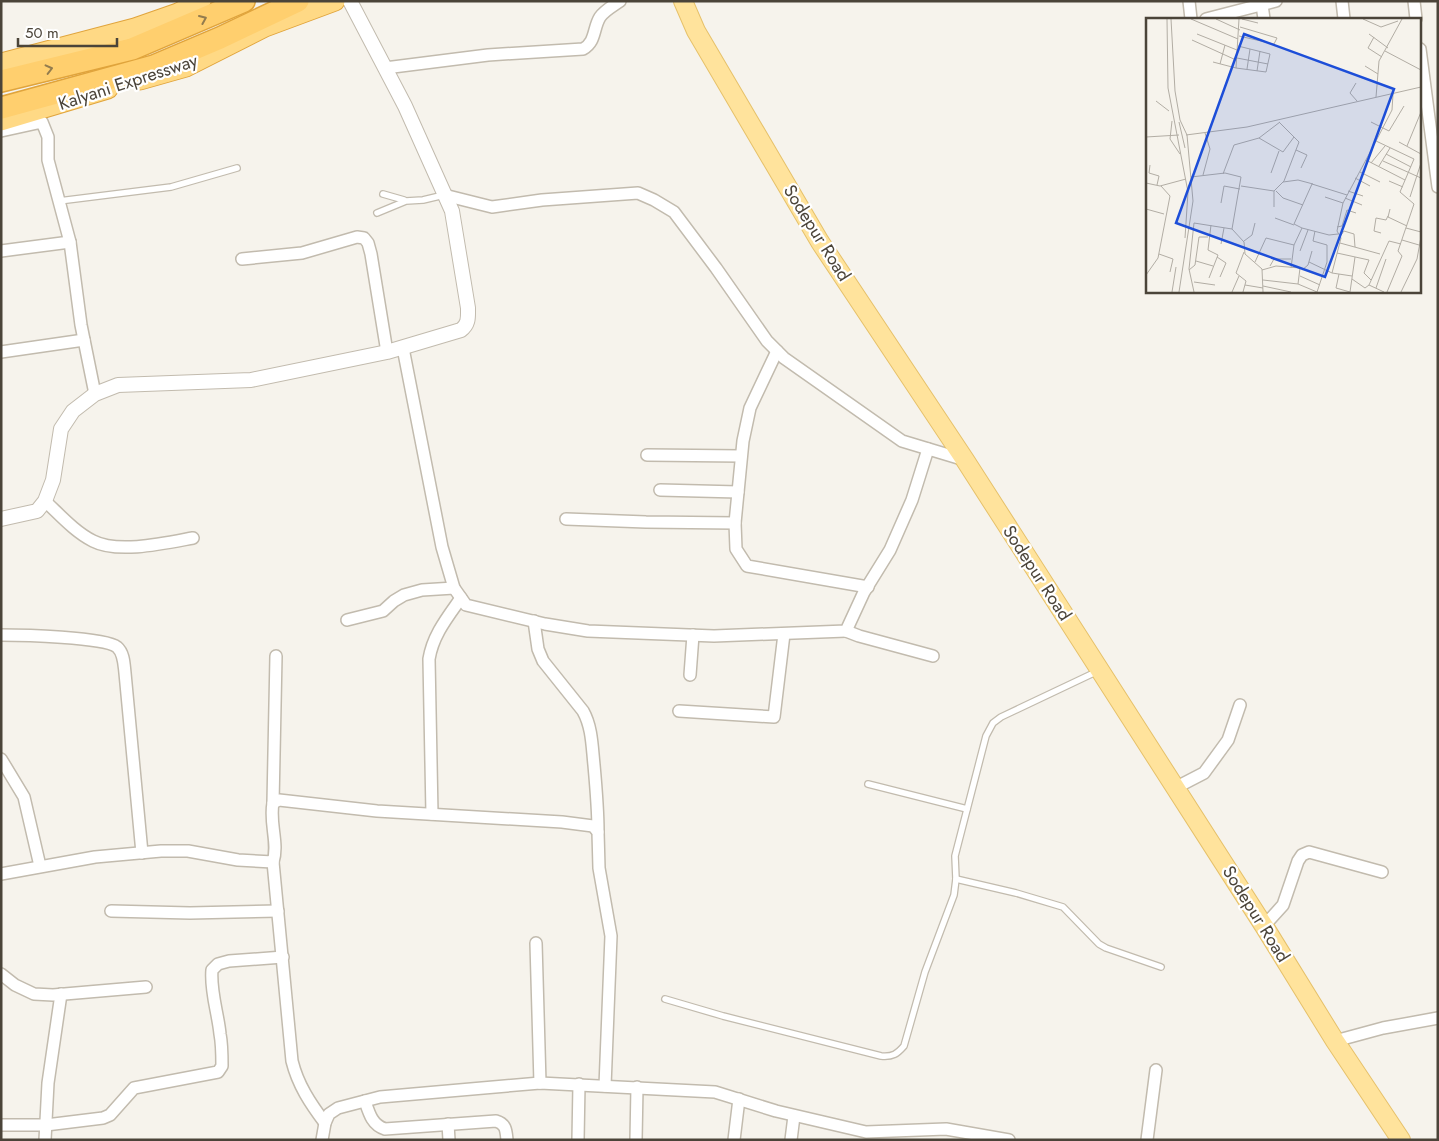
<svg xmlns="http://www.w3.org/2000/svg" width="1439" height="1141" viewBox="0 0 1439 1141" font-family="Jost,sans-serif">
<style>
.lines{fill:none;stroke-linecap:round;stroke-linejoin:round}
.service-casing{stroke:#c2bbae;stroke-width:8}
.minor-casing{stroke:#c2bbae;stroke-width:14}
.tertiary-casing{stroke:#c2bbae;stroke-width:16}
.primary-casing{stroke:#e6c16a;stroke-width:20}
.trunk-casing{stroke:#e0a43c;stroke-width:21}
.motorway-casing{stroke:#e0a43c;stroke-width:24}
.service{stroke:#fff;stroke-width:5.5}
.minor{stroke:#fff;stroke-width:11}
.tertiary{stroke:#fff;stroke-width:14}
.primary{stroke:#ffe39c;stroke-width:18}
.trunk{stroke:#ffd985;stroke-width:19}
.motorway{stroke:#ffcf6e;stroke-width:21}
.oneway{stroke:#937c4e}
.labels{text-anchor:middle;stroke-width:4.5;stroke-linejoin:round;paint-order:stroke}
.street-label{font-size:18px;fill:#4b4439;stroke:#fff}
.inset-road{fill:none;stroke:#b2ada4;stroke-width:1}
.view{fill:#1d4ed8;fill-opacity:0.15;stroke:#1d4ed8;stroke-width:2.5}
.inset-edge{fill:none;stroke:#4b4439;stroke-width:2.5}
</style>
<rect width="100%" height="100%" fill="#f6f3ec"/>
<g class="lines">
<g class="service-casing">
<g id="service">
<polyline points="383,194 404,200"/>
<polyline points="59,201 171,187 237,168"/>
<polyline points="377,213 406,201 423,200 444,195"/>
<polyline points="868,784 967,809"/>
<polyline points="956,879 1016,893 1063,907 1099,944 1106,948 1161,967"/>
<path d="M665 999 723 1016 881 1056C893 1057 897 1054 904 1046L925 972 954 895 956 879 955 856 986 736 993 723 1001 717 1098 671"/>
</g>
</g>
<g class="minor-casing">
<g id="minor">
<polyline points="1189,1 1191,19"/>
<polyline points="1342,1 1344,19"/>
<polyline points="1414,1 1416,19"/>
<polyline points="1262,5 1264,19"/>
<polyline points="1206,19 1276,1"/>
<polyline points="1420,49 1438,187"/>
<path d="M385 68 488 55 583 49C596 42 593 28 600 17 605 10 613 6 620 1"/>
<polyline points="1,131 42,122 48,137 48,160 70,242 81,325 95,394"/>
<polyline points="444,195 492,207 542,200 638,193 654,200 674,212 716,268 767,341 784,358 902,441 965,460"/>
<polyline points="1,251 70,242"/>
<polyline points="242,259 302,253 357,237 364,238 368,243 371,254 387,352"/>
<polyline points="403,348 442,547 454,588 466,605 545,624 588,631 714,636 846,631 864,592 890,550 912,500 928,449"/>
<polyline points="777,351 750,408 743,441 735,523 736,549 747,566 868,587"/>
<polyline points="1,352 84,340"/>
<polyline points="647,455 741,456"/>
<polyline points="660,490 738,492"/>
<path d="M45 501C60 515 75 532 93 541 118 554 166 543 193 538"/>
<polyline points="566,519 646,522 735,523"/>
<polyline points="347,620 383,611 394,601 404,595 422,590 454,588"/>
<path d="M534 621 538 649 543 661 583 711C592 727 592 746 594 765 596 787 598 809 598 832"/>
<polyline points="846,631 859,636 933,656"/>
<path d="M1 635C21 635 104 637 117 647 124 653 124 664 125 673L142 853"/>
<polyline points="690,675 693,635"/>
<polyline points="679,711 774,717 784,634"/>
<polyline points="1,759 24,797 40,866"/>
<polyline points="1175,788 1204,773 1228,740 1240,705"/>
<polyline points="273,803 276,656"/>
<path d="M432 814 429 659C433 635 447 618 461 598"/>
<path d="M273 862 292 1061C298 1085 310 1103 325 1123"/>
<path d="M1 874 95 857 161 851H188L238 860 273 862C279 843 269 823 273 803L279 800 377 811 562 822 593 826 598 832 599 868 611 936 605 1086"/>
<polyline points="111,911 190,913 278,911"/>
<polyline points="1264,926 1283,905 1298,861 1302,855 1309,852 1382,872"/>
<polyline points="536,943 540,1083"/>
<polyline points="1,974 15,985 34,994 53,995 146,987"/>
<polyline points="1335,1041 1383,1028 1438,1018"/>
<path d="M365 1101C369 1113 372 1125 385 1129L496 1121C506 1124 506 1130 507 1140"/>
<polyline points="448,1124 449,1140"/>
<path d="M1 1125H46L103 1118 110 1115 134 1088 218 1072 222 1066C222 1055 222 1044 220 1034 218 1013 210 991 212 970L218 964 229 961 283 957"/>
<polyline points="45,1140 48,1083 61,994"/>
<polyline points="322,1140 325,1123 329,1114 338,1108 380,1097 540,1083 715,1092 776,1111 866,1132 946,1129 1009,1140"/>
<polyline points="578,1140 579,1084"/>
<polyline points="636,1140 637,1087"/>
<polyline points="734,1140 739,1099"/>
<polyline points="791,1140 794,1116"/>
<polyline points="1147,1140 1156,1070"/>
</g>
</g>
<g class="tertiary-casing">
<path id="tertiary" d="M1 519 37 511 45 501 53 480 61 429 73 411 95 394 118 385 251 380 387 352 461 330C469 324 468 317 468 308L452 211 405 106 350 1"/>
</g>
<g class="primary-casing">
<polyline id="primary" points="683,1 696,31 820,242 965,460 1264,926 1335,1041 1401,1140"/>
</g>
<g class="trunk-casing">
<g id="trunk">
<polyline points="1,63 135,28 178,13 201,1"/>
<polyline points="140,80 186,67 265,27 335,1"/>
<polyline points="1,121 108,89"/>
</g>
</g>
<g class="motorway-casing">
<g id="motorway">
<polyline points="1,81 132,49 244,1"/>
<polyline points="1,108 154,66 220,38 298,1"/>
</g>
</g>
<use href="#service" class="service"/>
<use href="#minor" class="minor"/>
<use href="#tertiary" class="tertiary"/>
<use href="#primary" class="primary"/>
<use href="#trunk" class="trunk"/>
<use href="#motorway" class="motorway"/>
</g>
<defs><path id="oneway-chevron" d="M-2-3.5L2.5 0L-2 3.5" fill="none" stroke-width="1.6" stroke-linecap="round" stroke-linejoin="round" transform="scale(1.25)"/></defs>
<g class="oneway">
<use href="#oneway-chevron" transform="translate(203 19) rotate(-23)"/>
<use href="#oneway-chevron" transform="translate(49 69) rotate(-14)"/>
</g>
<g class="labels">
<g class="street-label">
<text transform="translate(128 82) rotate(-18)" y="6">Kalyani Expressway</text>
<text transform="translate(817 233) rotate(58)" y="6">Sodepur Road</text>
<text transform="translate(1037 573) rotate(57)" y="6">Sodepur Road</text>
<text transform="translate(1256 914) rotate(58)" y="6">Sodepur Road</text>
</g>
</g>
<g transform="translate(1146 18)">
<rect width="275" height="275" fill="#f6f3ec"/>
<path class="inset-road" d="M21 1 22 70 42 174 39 220M25 1 29 73 34 102 41 117 47 183 33 274M45 1 92 21M70 1 94 12M96 1 112 5M217 1 235 9 252 3M51 16 91 32M223 16 242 30M93 18 128 26 131 20 94 9M228 19 222 30 236 39M46 22 90 42M92 28 124 36 120 54 90 50 93 1M239 33 275 52M91 40 122 46M67 44 90 50M74 46 79 27M219 48 232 56M101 51 104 31M111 53 114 33M210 65 204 75 211 83M230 79 233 43 256 1M10 83 23 93M26 103 24 121 34 136M33 104 39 130M225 104 243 113 258 88M40 117 101 109 275 69M0 119 33 117M113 120 137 134 148 119M230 123 246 92 247 76M253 124 275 136M261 128 275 94M150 132 161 137 155 150M240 136 265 149M220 142 259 162M237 143 275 160M225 145 239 128M4 147 3 155 13 158 11 167M233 148 244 130M214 154 234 164M125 155 133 133M77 156 88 127 113 120 134 104M57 157 64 131 59 115M45 159 79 155 95 159 86 211 98 224 99 236 116 251 117 274M209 160 224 168M243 163 257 169M137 164 152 162 167 166M0 165 14 168 40 161M95 168 128 173 138 163 153 124 133 104M130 173 137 180 157 187M202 173 217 178M179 179 197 185M264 179 275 145M199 180 216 187M75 185 78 168 94 171M128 189V173M0 191 18 196M244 191 242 199 261 208M129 200 148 207M191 209 196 208 201 192 210 195M156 210 183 217 192 216M260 210 275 214M169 213 167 223 181 227V244L171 274M235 215 228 213 230 200 240 202 242 198M195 217 198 213 208 216 209 229M256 222 273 227M98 223 106 217 109 205M194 225 234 236M75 226 78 210M154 233 162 212M191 235 223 242 218 255 225 262M13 236 27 241 24 254M71 239 80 245 74 259M50 243 67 248M109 244 120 220 148 227M163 244 186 255 206 258M124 248 128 241H145M145 250 148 227 156 210 148 206 166 166 201 177M43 252 49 247 53 219H62M116 252 130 248 154 250 152 266M156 252 162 247 166 233M186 255 195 220 191 213 197 185 230 123 268 141 254 174 268 186 252 233 256 238 241 274M193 256 190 270 204 274M0 257 12 240 24 178 15 168M154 258 174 267M63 260 72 237 62 232 65 207M206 261 219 270 223 267 238 274M117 262 152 266 171 274M48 264 69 267M99 267 117 270M223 267 243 223 255 226M117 268 145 274M230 270 240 241M26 274 30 249M48 274 43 251 48 205 86 211M86 274 93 258M97 274 100 263 90 255 98 234M204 274 209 239M255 274 271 241 275 219"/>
<path class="view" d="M98 16 248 71 179 259 30 205Z"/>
<rect width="275" height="275" class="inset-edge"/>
</g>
<rect width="1439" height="1141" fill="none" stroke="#4b4439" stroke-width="5"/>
<path d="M18 38v8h99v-8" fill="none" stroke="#4b4439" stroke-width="2.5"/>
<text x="25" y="38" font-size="15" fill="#4b4439" stroke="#ffffff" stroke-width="4" paint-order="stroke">50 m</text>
</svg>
